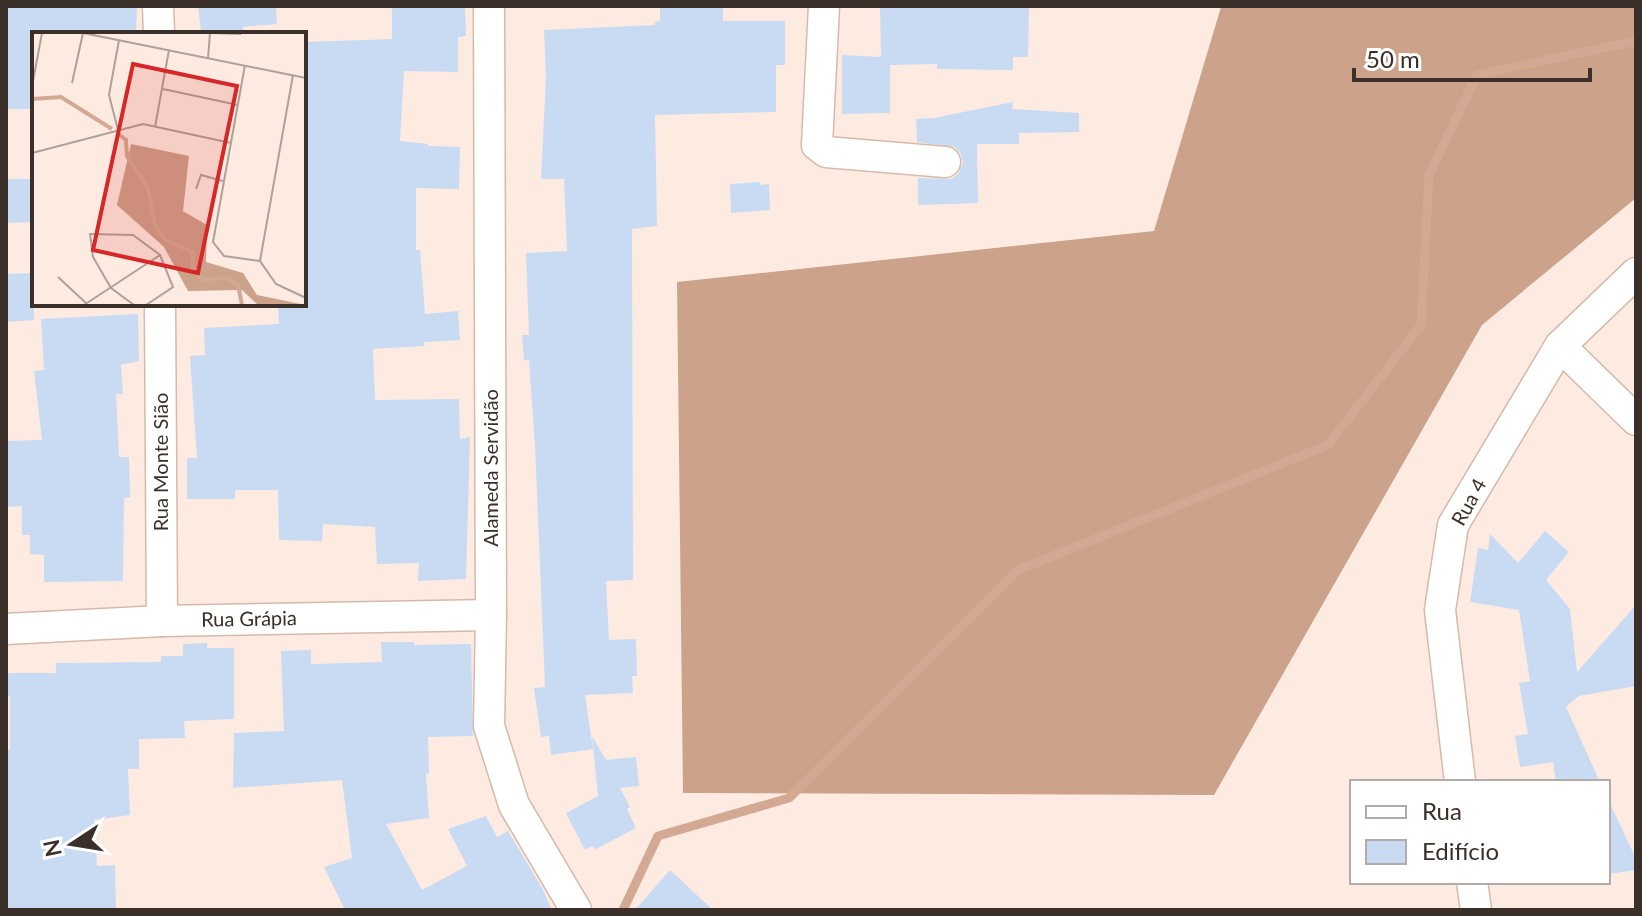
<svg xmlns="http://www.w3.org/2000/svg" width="1642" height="916" viewBox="0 0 1642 916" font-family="Lato,sans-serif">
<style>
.forest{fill:#cca28b}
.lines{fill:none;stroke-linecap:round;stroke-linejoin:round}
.stream{stroke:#d4a993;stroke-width:9}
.building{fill:#c8dbf3}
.minor-casing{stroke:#d6b9aa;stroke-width:33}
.minor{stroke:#fff;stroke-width:30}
.labels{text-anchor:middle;stroke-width:6;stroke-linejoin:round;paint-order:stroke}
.street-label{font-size:20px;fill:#3b2f29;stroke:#fff}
.inset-river{fill:none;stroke:#d4a993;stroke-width:4}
.inset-road{fill:none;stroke:#afa098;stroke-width:2}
.view{fill:#d62828;fill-opacity:0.15;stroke:#d62828;stroke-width:4}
.inset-edge{fill:none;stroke:#3b2f29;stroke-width:4}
</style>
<rect width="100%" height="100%" fill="#fdebe2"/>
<polygon class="forest" points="1636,6 1636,198 1482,325 1214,795 683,793 677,282 1154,231 1221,7"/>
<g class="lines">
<polyline class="stream" points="623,910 658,836 789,798 1018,570 1328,445 1421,325 1429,175 1477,75 1636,41"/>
</g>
<g class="building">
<polygon points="8,6 137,6 136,34 34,34 34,109 6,109"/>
<polygon points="198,6 276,6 277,24 243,27 243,34 210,34 209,30 201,31"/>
<polygon points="392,6 465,6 466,36 458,37 458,72 404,71 400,141 428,144 428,146 460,147 459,189 416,188 416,250 420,250 425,314 458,311 460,340 424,342 424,346 373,349 375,400 459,399 460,439 470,437 466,579 418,581 419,563 377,564 375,527 323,524 322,541 279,540 278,490 235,490 235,499 187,499 187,458 197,458 190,356 205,355 204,328 279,324 278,306 304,304 304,42 392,39"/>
<polygon points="660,6 723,6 723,21 785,21 785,65 776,65 776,112 655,115 657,226 632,229 633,580 606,581 609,640 636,639 637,676 632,676 633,693 585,695 593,749 551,755 549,736 541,737 534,688 545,687 535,446 529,360 524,360 522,335 529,335 526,253 567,251 564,179 541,179 546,77 544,30 655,25 655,22 660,21"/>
<polygon points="880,6 1029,6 1028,57 1013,57 1013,70 937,69 937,64 890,65 890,113 842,114 842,55 881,57"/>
<polygon points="1013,102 1012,109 1079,113 1079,132 1019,133 1019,144 977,144 978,203 918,205 918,178 952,179 959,173 963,163 961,154 955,147 917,142 916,119 934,118"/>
<polygon points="6,179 34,179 34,222 6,223"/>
<polygon points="760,182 760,185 769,184 770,210 731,213 730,184"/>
<polygon points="34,273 34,320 6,322 6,274"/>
<polygon points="138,314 139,361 121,365 123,394 116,394 119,457 129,457 130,497 124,498 123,581 44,582 44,555 30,554 30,535 22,535 22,506 6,507 6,441 42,440 34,371 44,370 41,319"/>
<polygon points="1545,531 1569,552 1546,580 1570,609 1577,672 1636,605 1636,686 1579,696 1566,707 1600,782 1556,782 1553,762 1520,767 1515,736 1528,734 1519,683 1530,681 1519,610 1470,602 1478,548 1488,550 1490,534 1518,563"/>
<polygon points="381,642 414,642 414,645 471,644 473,736 428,737 429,773 426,774 429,818 386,824 422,890 467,866 448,829 486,816 497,837 508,831 542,888 552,910 345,910 324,867 352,858 342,780 233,788 234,733 284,731 281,651 311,650 311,664 382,662"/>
<polygon points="207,643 207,648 234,648 234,719 184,721 185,738 139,739 139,769 128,769 130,815 94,820 97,866 115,865 116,910 6,910 6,750 10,750 10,696 6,696 6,673 56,673 56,663 161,662 161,656 183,656 183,644"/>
<polygon points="592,736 606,760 636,757 639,786 620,788 630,807 627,809 636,828 596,849 592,846 585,850 566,813 598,796"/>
<polygon points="1608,799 1636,859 1636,870 1608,874"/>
<polygon points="670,870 713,910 635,910"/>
</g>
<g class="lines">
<g class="minor-casing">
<g id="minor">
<polyline points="158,6 159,34"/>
<polyline points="489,6 491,615 489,726 514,805 576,910"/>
<polyline points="824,6 817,145 826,152 945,162"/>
<polyline points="160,304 162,621"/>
<polyline points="1560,346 1636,420"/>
<polyline points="6,629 162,621 491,615"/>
<polyline points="1460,782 1440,610 1453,525 1560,346 1636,273"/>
<polyline points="1472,882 1476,910"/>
</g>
</g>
<use href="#minor" class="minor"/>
</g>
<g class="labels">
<g class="street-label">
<text transform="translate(161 462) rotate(-90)" y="7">Rua Monte Sião</text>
<text transform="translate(491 468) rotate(-90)" y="7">Alameda Servidão</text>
<text transform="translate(1469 502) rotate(-61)" y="7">Rua 4</text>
<text transform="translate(249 619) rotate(-1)" y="7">Rua Grápia</text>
</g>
</g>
<g transform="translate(32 32)">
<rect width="274" height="274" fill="#fdebe2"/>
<path d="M99 112 157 124 151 179 175 193 174 230 211 241 225 263 274 273H226L210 258 156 259 132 215 85 173Z" fill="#cca28b"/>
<path class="inset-river" d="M0 67 29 65 80 97M85 101 94 108 95 124 116 156 123 194 134 208 161 220V239L171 248 195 246 206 253 210 273"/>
<path class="inset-road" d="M180 1 209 2M176 26 178 1M213 33 181 210 192 224 228 229M261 43 228 229 244 252 274 266M1 49 10 1M40 51 51 1 274 46M131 57 206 73M123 95 137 18M86 98 77 63 87 8M0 121 111 92 199 111M164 157 169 143 191 149M26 245 55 272M52 273 128 223M102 273 79 256 61 225 58 202 101 203 128 223 141 255 114 273"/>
<path class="view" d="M101 32 205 54 166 241 61 218Z"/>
<rect width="274" height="274" class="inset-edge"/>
</g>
<rect width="1642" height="916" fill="none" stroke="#3b2f29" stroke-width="16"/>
<rect x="1350" y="780" width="260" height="104" fill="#ffffff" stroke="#b1aca9" stroke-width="2"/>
<rect x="1366" y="806" width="40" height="12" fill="#ffffff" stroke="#b1aca9" stroke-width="2"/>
<text x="1422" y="820" font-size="24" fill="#3b2f29">Rua</text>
<rect x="1366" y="840" width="40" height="24" fill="#c8dbf3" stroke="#b1aca9" stroke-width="2"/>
<text x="1422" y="860" font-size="24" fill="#3b2f29">Edifício</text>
<g transform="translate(72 844) rotate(258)" stroke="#ffffff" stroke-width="6" paint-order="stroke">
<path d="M0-6L14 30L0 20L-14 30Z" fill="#3b2f29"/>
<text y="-12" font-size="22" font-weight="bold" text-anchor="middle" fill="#3b2f29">N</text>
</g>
<path d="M1354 68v12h236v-12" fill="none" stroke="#3b2f29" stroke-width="4"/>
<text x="1366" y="68" font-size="24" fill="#3b2f29" stroke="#ffffff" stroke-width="6" paint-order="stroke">50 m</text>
</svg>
